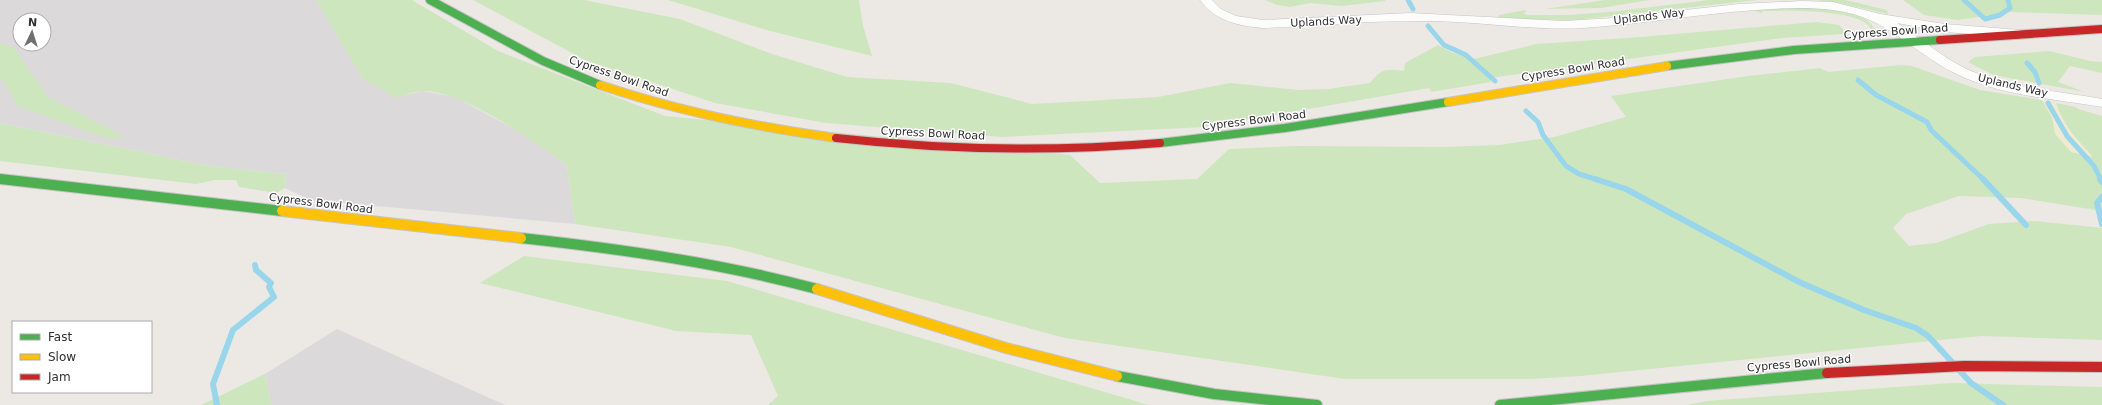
<svg xmlns="http://www.w3.org/2000/svg" width="2102" height="405" viewBox="0 0 2102 405" font-family="'DejaVu Sans',sans-serif">
<style>
.industrial{fill:#dcd9db;fill-rule:evenodd}
.green{fill:#cee6be}
.sand{fill:#f0ead3}
.lines{fill:none;stroke-linecap:round;stroke-linejoin:round}
.stream-far1{stroke:#99d6ec;stroke-width:5}
.stream{stroke:#99d6ec;stroke-width:6}
.street-casing{stroke:#c5c4c5;stroke-width:1}
.fast-far1-casing{stroke:#c5c4c5;stroke-width:10}
.fast-casing{stroke:#c5c4c5;stroke-width:12}
.slow-far1-casing{stroke:#c5c4c5;stroke-width:10}
.slow-casing{stroke:#c5c4c5;stroke-width:12}
.jam-far1-casing{stroke:#c5c4c5;stroke-width:10}
.jam-casing{stroke:#c5c4c5;stroke-width:12}
.street{fill:#fcfcfb;fill-rule:evenodd}
.fast-far1{stroke:#4caf50;stroke-width:8}
.fast{stroke:#4caf50;stroke-width:10}
.slow-far1{stroke:#ffc107;stroke-width:8}
.slow{stroke:#ffc107;stroke-width:10}
.jam-far1{stroke:#c62828;stroke-width:8}
.jam{stroke:#c62828;stroke-width:10}
.labels{text-anchor:middle;stroke-width:3;stroke-linejoin:round;paint-order:stroke}
.street-label{font-size:11px;fill:#2e2e2e;stroke:#fff}
</style>
<rect width="100%" height="100%" fill="#ece8e4"/>
<g class="industrial">
<path d="M0 0H316L363 79 397 97 423 91 455 97 524 134 567 165 575 224 310 200 285 188 286 174 209 166 0 123ZM20 20H44V44H20Z"/>
<polygon points="337,329 505,405 271,405 265,374"/>
</g>
<g class="green">
<path d="M316 0H412L498 51 665 116 1070 155 1100 183 1197 179 1229 149 1296 146 1444 147 1499 145 1554 137 1626 117 1611 96 1748 76 1820 68 1828 72 1901 65 1912 66 1980 90 2042 100 2052 117 2055 128 2092 156C2077 140 2063 125 2056 103L2076 107 2078 109 2102 116V211L2021 198 1959 196 1906 214 1893 228 1909 246 1936 243 1989 224 2035 221 2102 228V340L1981 336 1581 376 1531 379H1345L1065 338 731 247 575 224 567 165C533 141 465 92 424 91 415 91 405 95 397 98L363 79Z"/>
<path d="M473 0H584L680 19 769 53 847 77 951 83 1032 104 1158 97 1230 83 1298 90 1328 89 1370 83C1382 68 1386 69 1404 71L1405 63 1438 45 1453 53 1474 59 1537 44 1641 37 1816 22 1839 25 1843 29V34L1781 38 1489 78 1491 82 1431 92 1429 88 1205 127 1002 137 826 123 715 103 585 60Z"/>
<polygon points="668,0 859,0 863,26 872,56 770,31"/>
<polygon points="1265,0 1385,0 1385,1 1342,6 1310,3 1290,7 1277,5"/>
<polygon points="1605,0 1650,0 1601,8 1545,9"/>
<polygon points="1710,0 1757,0 1575,20 1496,19 1499,15 1525,10 1526,12 1523,13 1527,15 1569,15 1609,12"/>
<polygon points="1814,0 1845,0 1887,10 1888,14 1840,3"/>
<polygon points="1903,0 2102,0 2102,15 2011,12 1958,20 1924,15"/>
<path d="M1772 7C1795 8 1862 5 1874 28V31H1872C1865 8 1784 11 1763 11L1761 13 1750 9Z"/>
<polygon points="0,43 14,48 48,97 126,137 105,138 18,106 0,76"/>
<polygon points="2049,51 2090,61 2102,62 2102,73 2070,66 2058,82 2085,92 1993,75 1968,62 1975,57"/>
<polygon points="0,123 209,166 286,174 285,188 276,193 239,187 236,180 214,180 196,184 0,161"/>
<polygon points="524,256 727,281 1149,405 768,405 778,396 751,335 676,331 480,283"/>
<polygon points="265,374 271,405 201,405"/>
<polygon points="1951,383 2102,387 2102,405 1687,405 1707,401"/>
</g>
<path class="sand" d="M2042 100 2056 103C2063 125 2077 140 2093 157L2071 152 2055 134 2052 117Z"/>
<g class="lines">
<g class="stream-far1">
<polyline points="1408,0 1413,9"/>
<polyline points="1964,0 1985,19 2000,15 2010,8 2008,0"/>
<polyline points="1428,26 1444,45 1466,55 1495,81"/>
<polyline points="2027,63 2035,72 2039,83"/>
<polyline points="1858,80 1876,95 1927,122 1931,130 1984,180"/>
<polyline points="2048,103 2067,136 2094,166 2101,180"/>
<polyline points="1526,111 1538,122 1543,135 1566,166 1579,174 1598,180"/>
</g>
<g class="stream">
<polyline points="1595,179 1626,189 1799,282 1864,310 1916,328 1928,336 1952,362"/>
<polyline points="1983,179 2026,225"/>
<polyline points="2100,179 2102,182"/>
<polyline points="2102,197 2097,203 2102,224"/>
<polyline points="1958,369 1971,383 2003,405"/>
<polyline points="217,405 213,384 233,330 274,297 269,287 271,283 256,270 255,265"/>
</g>
<g class="street-casing">
<path id="street" d="M1200 0H1212L1221 9 1236 16 1263 20 1410 13 1564 21 1614 18 1739 4 1802 1 1833 2 1880 14 1945 24 2020 30 2022 33 2016 37 1945 32 1897 23C1922 39 1944 59 1971 71 2012 89 2059 91 2102 99V107C2056 99 2006 96 1963 77 1914 56 1891 17 1833 10 1808 7 1781 8 1756 10 1698 14 1641 24 1583 28 1531 31 1479 21 1427 21 1373 20 1318 26 1263 28 1239 26 1215 21 1200 0Z"/>
</g>
<g class="fast-far1-casing">
<g id="fast-far1">
<polyline points="430,0 543,61 600,85"/>
<polyline points="1667,66 1794,50 1940,40"/>
<polyline points="1160,143 1285,128 1448,102"/>
<polyline points="0,179 8,180"/>
</g>
</g>
<g class="fast-casing">
<g id="fast">
<polyline points="0,179 282,211"/>
<path d="M521 238C621 249 720 263 817 289"/>
<polyline points="1117,376 1214,394 1317,405"/>
<polyline points="1500,405 1827,373"/>
</g>
</g>
<g class="slow-far1-casing">
<g id="slow-far1">
<path d="M600 85C677 111 756 127 836 138"/>
<polyline points="1448,102 1667,66"/>
</g>
</g>
<g class="slow-casing">
<g id="slow">
<polyline points="282,211 521,238"/>
<polyline points="817,289 1006,348 1117,376"/>
</g>
</g>
<g class="jam-far1-casing">
<g id="jam-far1">
<polyline points="1940,40 2102,29"/>
<path d="M836 138C944 150 1051 152 1160 143"/>
</g>
</g>
<g class="jam-casing">
<polyline id="jam" points="1827,373 1964,366 2102,367"/>
</g>
<use href="#street" class="street"/>
<use href="#fast-far1" class="fast-far1"/>
<use href="#fast" class="fast"/>
<use href="#slow-far1" class="slow-far1"/>
<use href="#slow" class="slow"/>
<use href="#jam-far1" class="jam-far1"/>
<use href="#jam" class="jam"/>
</g>
<g class="labels">
<g class="street-label">
<text transform="translate(1649 16) rotate(-7)" y="4">Uplands Way</text>
<text transform="translate(1326 21) rotate(-3)" y="4">Uplands Way</text>
<text transform="translate(1896 31) rotate(-4)" y="4">Cypress Bowl Road</text>
<text transform="translate(1573 69) rotate(-9)" y="4">Cypress Bowl Road</text>
<text transform="translate(619 76) rotate(19)" y="4">Cypress Bowl Road</text>
<text transform="translate(2013 85) rotate(13)" y="4">Uplands Way</text>
<text transform="translate(1254 120) rotate(-7)" y="4">Cypress Bowl Road</text>
<text transform="translate(933 133) rotate(3)" y="4">Cypress Bowl Road</text>
<text transform="translate(321 203) rotate(7)" y="4">Cypress Bowl Road</text>
<text transform="translate(1799 363) rotate(-5)" y="4">Cypress Bowl Road</text>
</g>
</g>
<rect x="12" y="321" width="140" height="72" fill="#ffffff" stroke="#ababab"/>
<rect x="20" y="334" width="20" height="6" fill="#4caf50" stroke="#ababab"/>
<text x="48" y="341" font-size="12" fill="#2e2e2e">Fast</text>
<rect x="20" y="354" width="20" height="6" fill="#ffc107" stroke="#ababab"/>
<text x="48" y="361" font-size="12" fill="#2e2e2e">Slow</text>
<rect x="20" y="374" width="20" height="6" fill="#c62828" stroke="#ababab"/>
<text x="48" y="381" font-size="12" fill="#2e2e2e">Jam</text>
<g transform="translate(32 32) rotate(4)"><circle r="19" fill="#ffffff" stroke="#ababab"/>
<path d="M0-3L7 15L0 10L-7 15Z" fill="#706f6e"/>
<text y="-6" font-size="11" font-weight="bold" text-anchor="middle" fill="#2e2e2e">N</text>
</g>
</svg>
